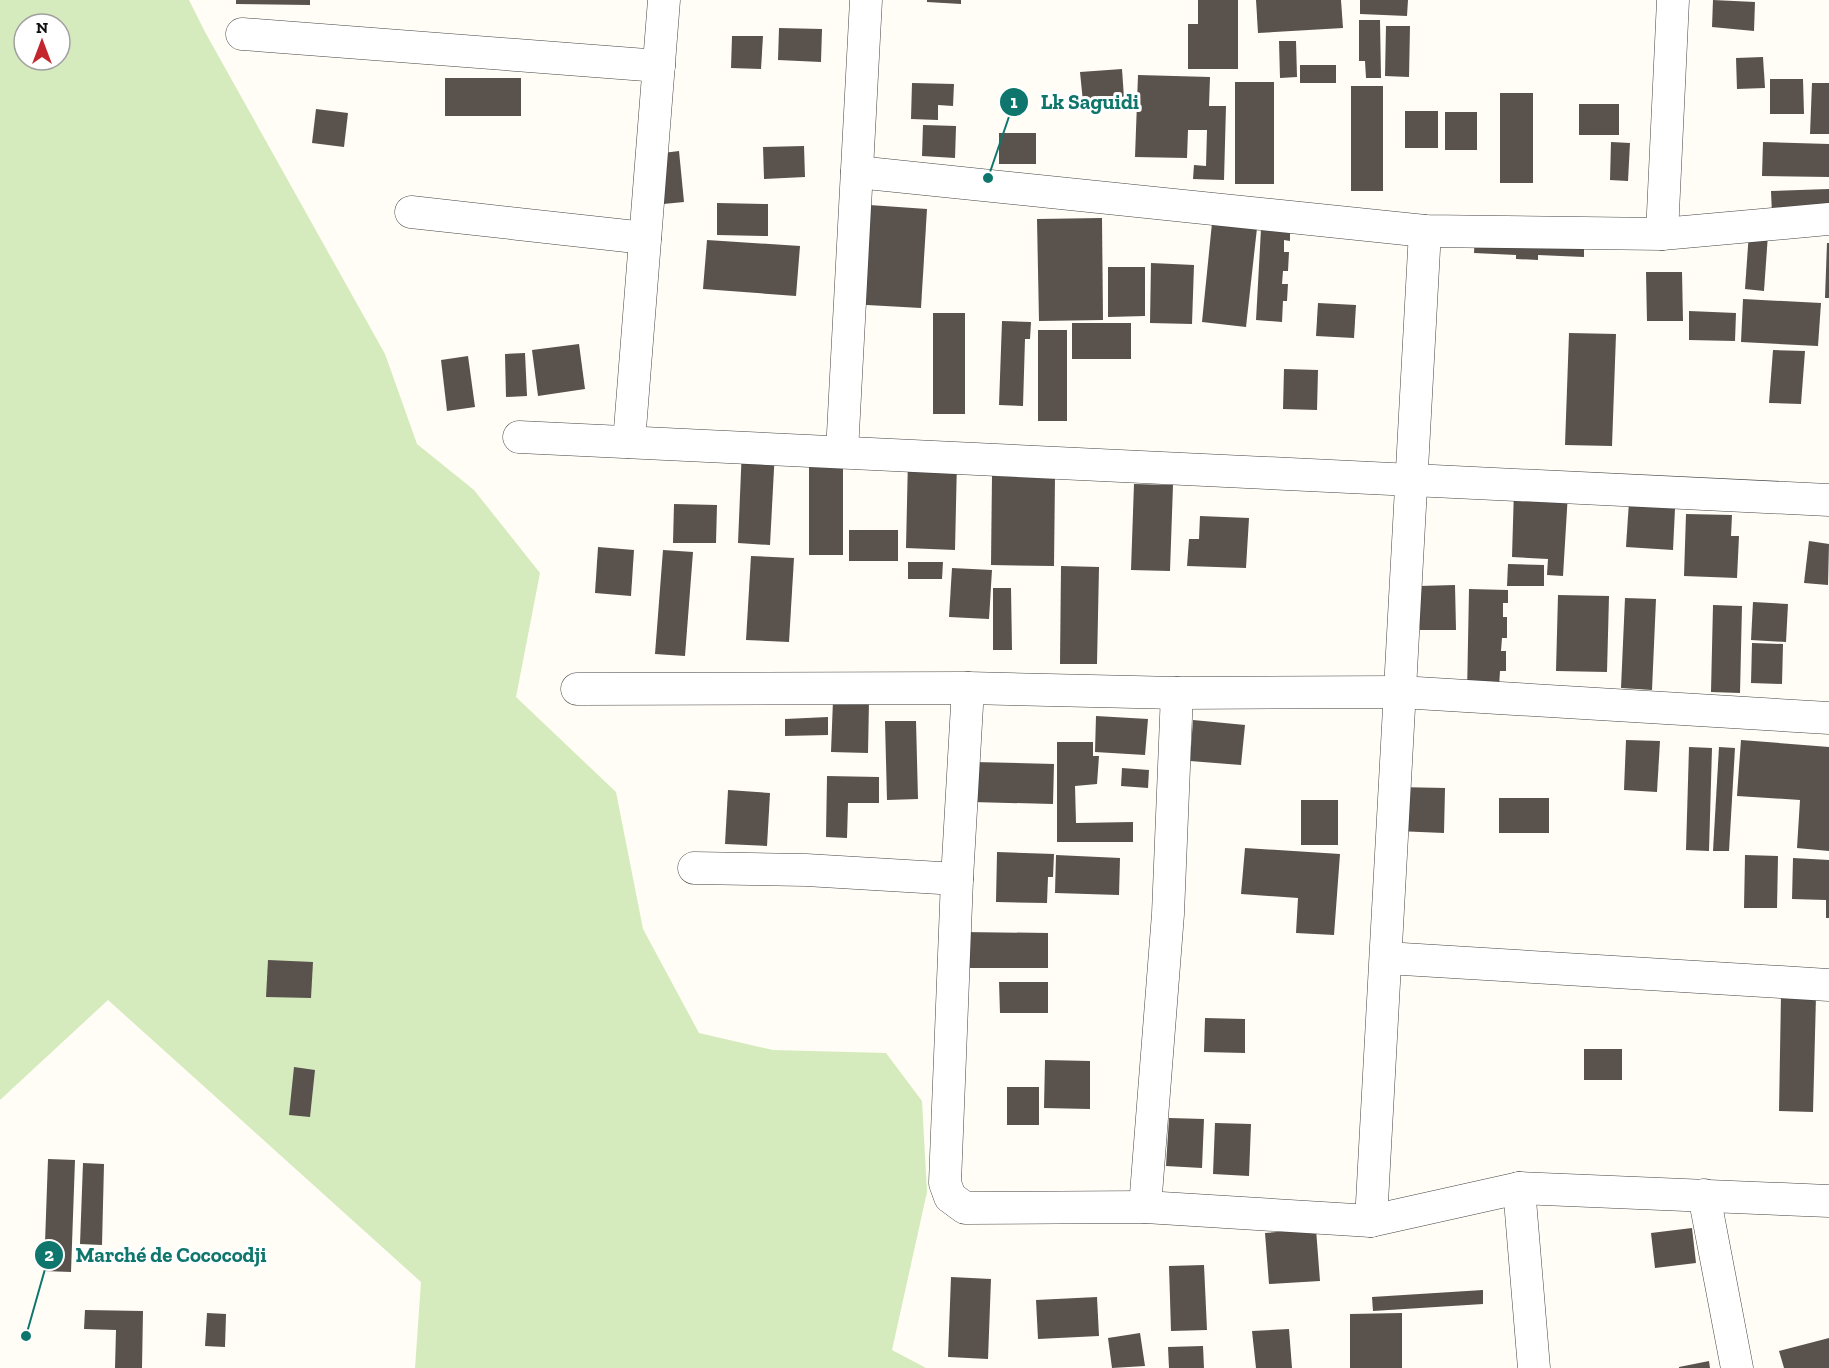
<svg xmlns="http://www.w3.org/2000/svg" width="1829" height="1368" viewBox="0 0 1829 1368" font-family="'Zilla Slab',serif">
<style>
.green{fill:#d5ebbd;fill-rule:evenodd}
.building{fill:#5a524d}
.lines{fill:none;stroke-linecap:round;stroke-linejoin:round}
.street-casing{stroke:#444;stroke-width:33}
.street{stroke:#fff;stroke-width:32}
.leader{fill:none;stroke:#0f766e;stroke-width:2}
.callout-dot{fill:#0f766e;stroke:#fff;stroke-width:2}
.mark-label{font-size:18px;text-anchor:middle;font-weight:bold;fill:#fff}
.callout-label{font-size:21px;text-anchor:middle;font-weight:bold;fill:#0f766e;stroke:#fff;stroke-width:6;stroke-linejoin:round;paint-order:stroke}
</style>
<rect width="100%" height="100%" fill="#fffdf5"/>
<path class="green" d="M0 0H189L205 32 385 354 417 444 474 490 540 573 516 697 616 792 643 929 699 1033 773 1050 886 1053 922 1101 927 1192 892 1350 926 1368H415L421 1282 108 1000 0 1100ZM24 24H60V60H24Z"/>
<g class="building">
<polygon points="236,0 310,0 310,5 236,4"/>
<polygon points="927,0 961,0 961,4 927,2"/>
<polygon points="1198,0 1238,0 1238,69 1188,69 1188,24 1198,24"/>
<polygon points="1256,0 1341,0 1343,28 1258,33"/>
<polygon points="1360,0 1408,0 1407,16 1360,14"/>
<polygon points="1713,0 1755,2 1754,31 1712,27"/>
<polygon points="1359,20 1380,20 1381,78 1366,78 1365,61 1359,61"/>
<polygon points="1386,26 1410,26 1409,77 1385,76"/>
<polygon points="779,28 822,29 821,62 778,60"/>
<polygon points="732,36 763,36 761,69 731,68"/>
<polygon points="1279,41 1296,41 1297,77 1280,78"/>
<polygon points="1763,57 1765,88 1737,89 1736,58"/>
<rect x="1300" y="65" width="36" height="18"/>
<polygon points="1122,69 1124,98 1083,102 1080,72"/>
<polygon points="1138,75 1210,77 1209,106 1226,106 1224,180 1193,179 1194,165 1206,166 1207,130 1188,130 1187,158 1135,157"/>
<rect x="445" y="78" width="76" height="38"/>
<polygon points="1770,79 1803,79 1804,114 1770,114"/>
<rect x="1235" y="82" width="39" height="102"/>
<polygon points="912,83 954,84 953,106 938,105 938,120 911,119"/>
<polygon points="1812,83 1829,83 1829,134 1810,134"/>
<rect x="1351" y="86" width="32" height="105"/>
<rect x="1500" y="93" width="33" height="90"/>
<rect x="1579" y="104" width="40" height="31"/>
<polygon points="316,109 348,113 344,147 312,143"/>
<rect x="1405" y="111" width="33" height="37"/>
<rect x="1445" y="112" width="32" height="38"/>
<polygon points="923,125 956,126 955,158 922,156"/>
<rect x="999" y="133" width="37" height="31"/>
<polygon points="1611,142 1630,143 1628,181 1610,180"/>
<polygon points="1763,142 1829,144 1829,177 1762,176"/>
<polygon points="804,146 805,177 764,179 763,147"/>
<polygon points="679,151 684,202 653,205 647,155"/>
<polygon points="1829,189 1829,212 1772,214 1771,191"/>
<polygon points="717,203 768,204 768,236 717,235"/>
<polygon points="855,204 927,209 921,308 849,304"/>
<polygon points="1102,218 1103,320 1039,321 1037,219"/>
<polygon points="1212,223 1257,228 1246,327 1202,322"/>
<polygon points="1261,229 1290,230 1290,241 1284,240 1284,252 1289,252 1288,271 1283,271 1282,284 1288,284 1287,301 1283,301 1282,322 1256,320"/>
<polygon points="1475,232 1584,236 1584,257 1538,255 1538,260 1516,259 1516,255 1474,253"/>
<polygon points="1749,232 1768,234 1764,291 1745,289"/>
<polygon points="707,240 800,246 796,296 703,289"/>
<polygon points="1827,243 1829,243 1829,298 1825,298"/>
<polygon points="1151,263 1194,265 1192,324 1150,323"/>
<polygon points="1108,267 1145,267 1145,316 1108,317"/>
<polygon points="1646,272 1682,272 1683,321 1647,321"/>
<polygon points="1743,299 1821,303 1818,346 1741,342"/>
<polygon points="1318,303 1356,305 1354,338 1316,336"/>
<polygon points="1689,311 1736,313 1735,341 1689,340"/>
<rect x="933" y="313" width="32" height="101"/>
<polygon points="1002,321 1031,322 1030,339 1025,339 1023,406 999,405"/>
<rect x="1072" y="323" width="59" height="36"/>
<rect x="1038" y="330" width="29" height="91"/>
<polygon points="1569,333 1616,334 1612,446 1565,445"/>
<polygon points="579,344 585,389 538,396 532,350"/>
<polygon points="1773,350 1805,351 1801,404 1769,403"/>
<polygon points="525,353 527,396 506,397 505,354"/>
<polygon points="468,356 475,407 447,411 441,360"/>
<polygon points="1284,369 1318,370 1317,410 1283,409"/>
<polygon points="742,448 775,450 770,545 738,543"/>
<polygon points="908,458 957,460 955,550 906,548"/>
<rect x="809" y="460" width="34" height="95"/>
<polygon points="992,476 1055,477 1054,566 991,565"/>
<polygon points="1134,484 1173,485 1170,571 1131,570"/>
<polygon points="1630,486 1676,488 1673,550 1626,547"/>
<polygon points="1514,489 1568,493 1563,576 1547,575 1548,559 1512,557"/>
<polygon points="674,504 717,505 716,543 673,543"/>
<polygon points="1686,514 1732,515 1731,536 1739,536 1737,578 1684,576"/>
<polygon points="1200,516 1249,518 1246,568 1187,566 1189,539 1199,539"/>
<rect x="849" y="530" width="49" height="31"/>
<polygon points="1809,541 1829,544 1828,585 1804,583"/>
<polygon points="598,547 634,550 631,596 595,593"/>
<polygon points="663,550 693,552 685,656 655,654"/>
<polygon points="751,556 794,558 789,642 746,640"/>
<polygon points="908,562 943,562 942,579 908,579"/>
<polygon points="1508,564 1544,565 1544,586 1507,586"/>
<polygon points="1061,566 1099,567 1097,664 1060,664"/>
<polygon points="952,568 992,570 989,619 949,617"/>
<polygon points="1455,585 1456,630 1420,630 1419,586"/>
<polygon points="993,588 1011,588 1012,650 993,650"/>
<polygon points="1469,589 1508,590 1508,603 1503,603 1503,617 1507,617 1507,638 1502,638 1501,651 1506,651 1506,671 1500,671 1499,687 1467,695"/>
<polygon points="1558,595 1609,596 1607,672 1556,671"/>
<polygon points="1625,598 1656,599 1652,690 1621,688"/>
<polygon points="1753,602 1788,604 1786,642 1751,640"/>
<polygon points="1713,605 1742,606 1740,693 1711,692"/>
<polygon points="1752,643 1783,644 1782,684 1751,683"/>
<polygon points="833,700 869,701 868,753 831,752"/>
<polygon points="1096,716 1148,719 1145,755 1095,752"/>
<polygon points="828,717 828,735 785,736 785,719"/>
<polygon points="1193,720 1245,725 1241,765 1190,761"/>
<polygon points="885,721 916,721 918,799 887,800"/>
<polygon points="1626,740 1660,741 1657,792 1624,790"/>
<polygon points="1741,740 1829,747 1829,851 1797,848 1800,800 1737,796"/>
<polygon points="1057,742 1093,742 1093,756 1099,756 1097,784 1075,786 1076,823 1133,822 1133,842 1057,842"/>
<polygon points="1689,747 1712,748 1709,851 1686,850"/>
<polygon points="1719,747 1735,748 1729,851 1713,851"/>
<polygon points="973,762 1054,764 1053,804 972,802"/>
<polygon points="1122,768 1149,770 1148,788 1121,786"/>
<polygon points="827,776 879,777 879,803 848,803 847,838 826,837"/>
<polygon points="1398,787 1445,788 1444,833 1397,831"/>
<polygon points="728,790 770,793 767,846 725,844"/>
<rect x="1499" y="798" width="50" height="35"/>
<rect x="1301" y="800" width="37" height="45"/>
<polygon points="1245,848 1340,854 1334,935 1296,933 1298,898 1241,894"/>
<polygon points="997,852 1054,854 1053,877 1048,877 1047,903 996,902"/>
<polygon points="1056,855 1120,858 1119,895 1055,893"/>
<polygon points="1745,855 1778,856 1777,908 1744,908"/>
<polygon points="1793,858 1829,860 1829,918 1826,918 1826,900 1792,899"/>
<polygon points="963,932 1048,933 1048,968 963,968"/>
<polygon points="268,960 313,962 311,998 266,997"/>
<polygon points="999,982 1048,982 1048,1013 1000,1013"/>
<polygon points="1781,995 1816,996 1813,1112 1779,1111"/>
<polygon points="1205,1018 1245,1019 1245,1053 1204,1052"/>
<rect x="1584" y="1049" width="38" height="31"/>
<polygon points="1045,1060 1090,1061 1090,1109 1044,1108"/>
<polygon points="294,1067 315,1070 310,1117 289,1115"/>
<rect x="1007" y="1087" width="32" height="38"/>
<polygon points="1169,1118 1204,1119 1202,1168 1166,1166"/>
<polygon points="1215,1123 1251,1124 1249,1176 1213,1174"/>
<polygon points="48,1159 75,1160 71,1272 44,1271"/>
<polygon points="83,1163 104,1164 102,1245 80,1244"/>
<polygon points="1692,1228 1696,1263 1655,1268 1651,1233"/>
<polygon points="1316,1229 1320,1281 1269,1284 1265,1233"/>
<polygon points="1204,1265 1207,1330 1171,1331 1169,1266"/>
<polygon points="951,1277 991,1279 988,1359 948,1357"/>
<polygon points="1483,1290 1483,1304 1373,1311 1372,1297"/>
<polygon points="1097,1297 1099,1336 1038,1339 1036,1300"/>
<polygon points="85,1310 143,1311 142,1368 115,1368 116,1330 84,1329"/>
<polygon points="207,1313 226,1314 225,1347 205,1346"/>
<polygon points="1402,1313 1402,1368 1350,1368 1350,1314"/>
<polygon points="1289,1329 1292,1368 1256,1368 1252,1331"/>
<polygon points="1140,1333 1145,1366 1112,1368 1108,1338"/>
<polygon points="1829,1338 1829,1368 1784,1368 1779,1351"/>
<polygon points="1203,1346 1204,1368 1169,1368 1168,1347"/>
<polygon points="1709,1361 1710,1368 1679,1368 1679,1367"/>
</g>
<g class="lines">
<g class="street-casing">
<g id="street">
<polyline points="242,34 659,66"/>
<polyline points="857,172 1425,231 1662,234 1829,219"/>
<polyline points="411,212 645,238"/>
<polyline points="1662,234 1673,0"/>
<polyline points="519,437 1829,500"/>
<polyline points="629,442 664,0"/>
<polyline points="842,452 866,0"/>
<polyline points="968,688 957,879 945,1183 950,1197 965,1208 1145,1207 1371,1221 1519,1188 1829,1201"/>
<polyline points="577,689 968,688 1177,693 1400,692 1829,718"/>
<polyline points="694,868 806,870 957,879"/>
<polyline points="1386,958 1829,985"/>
<polyline points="1519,1188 1534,1368"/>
<polyline points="1704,1195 1737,1368"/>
<polyline points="1145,1207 1168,914 1177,693"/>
<polyline points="1371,1221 1425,231"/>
</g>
</g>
<use href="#street" class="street"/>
</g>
<path class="leader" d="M988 178L1014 102M26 1336L49 1255"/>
<g class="callout-dot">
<circle cx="988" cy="178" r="6"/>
<circle cx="26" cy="1336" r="6"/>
<circle cx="1014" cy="102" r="15"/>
<circle cx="49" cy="1255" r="15"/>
</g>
<g class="mark-label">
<text x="1014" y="108">1</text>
<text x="49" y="1261">2</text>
</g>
<g class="callout-label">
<text x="1090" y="109">Lk Saguidi</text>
<text x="171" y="1262">Marché de Cococodji</text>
</g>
<g transform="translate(42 42)"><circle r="28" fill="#ffffff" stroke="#a0a0a0" stroke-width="1.5"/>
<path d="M0-4.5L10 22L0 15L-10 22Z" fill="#c4262e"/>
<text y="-9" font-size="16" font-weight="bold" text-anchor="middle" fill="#111111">N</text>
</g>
</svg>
